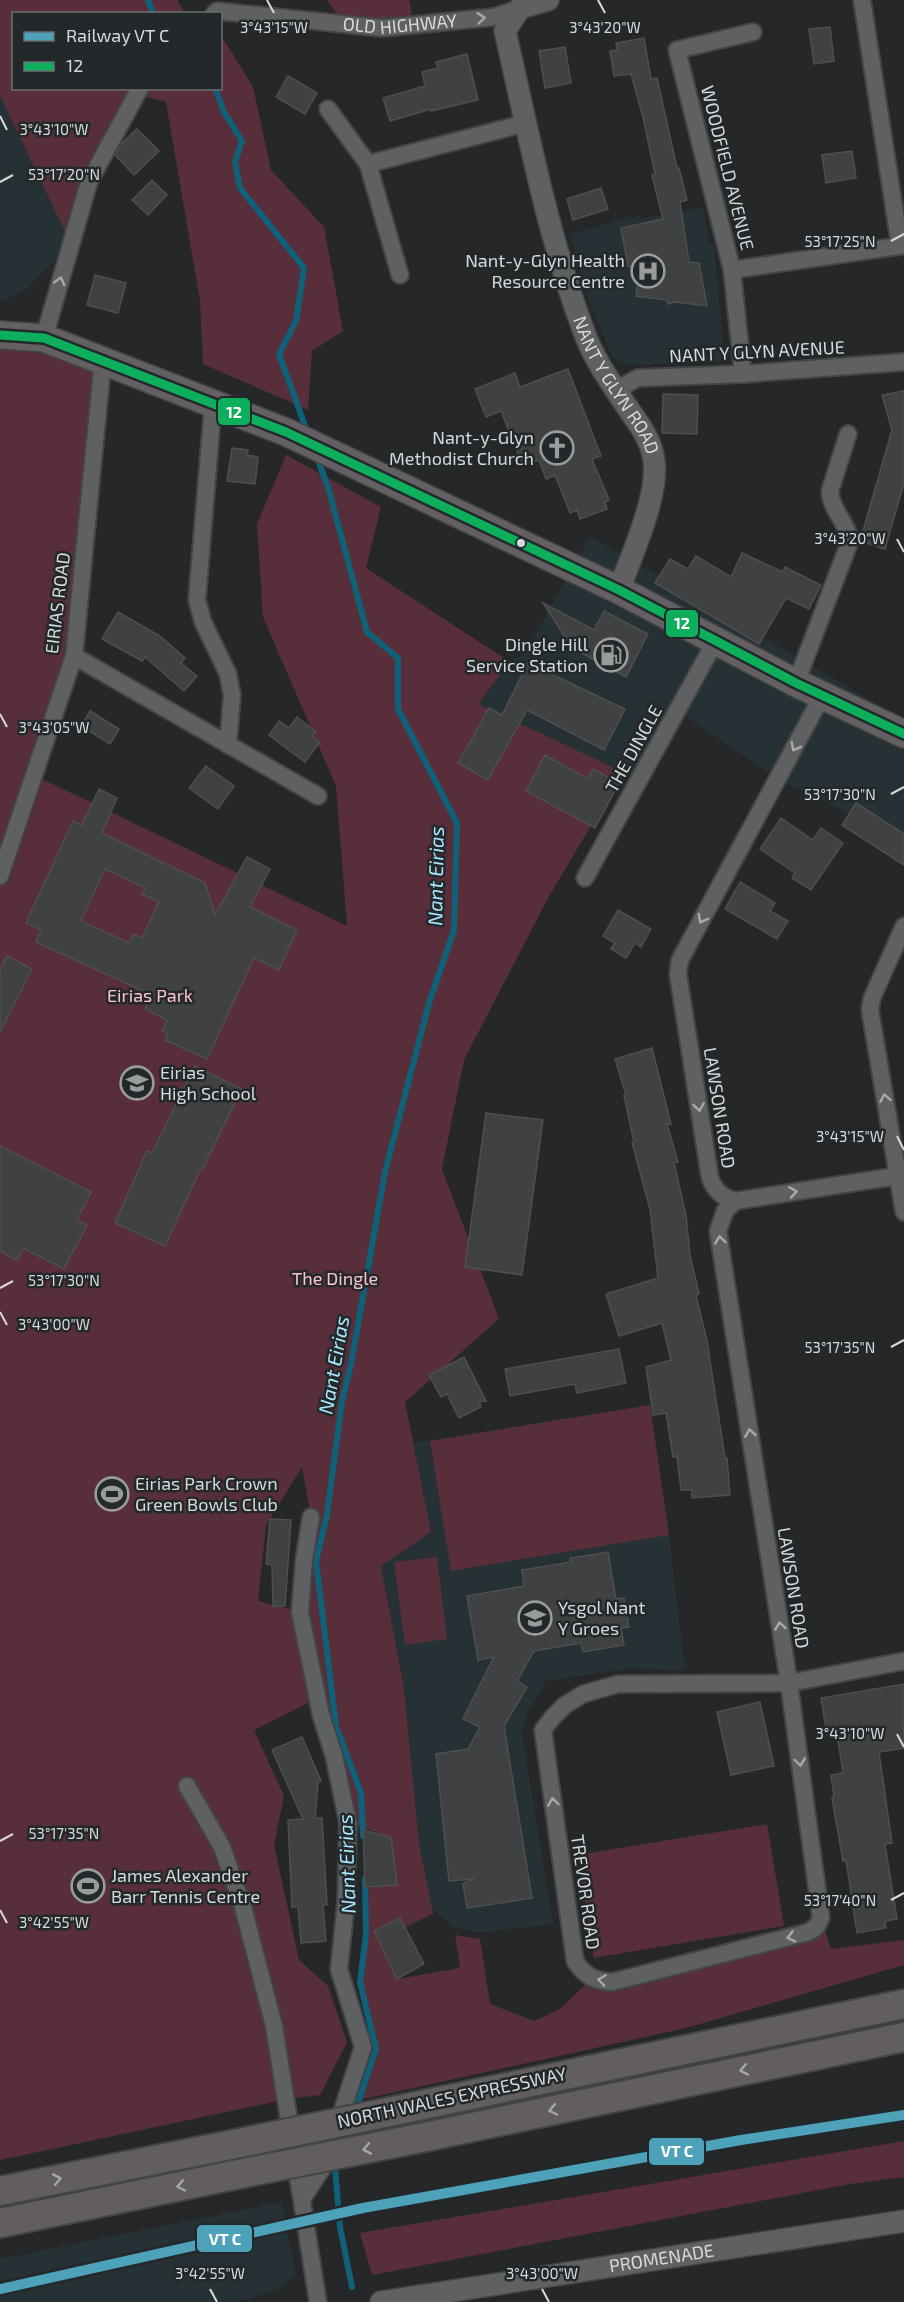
<svg xmlns="http://www.w3.org/2000/svg" width="904" height="2302" viewBox="0 0 904 2302" font-family="'Exo 2',sans-serif">
<style>
.built{fill:#263135}
.green{fill:#592e3b;fill-rule:evenodd}
.lines{fill:none;stroke-linecap:round;stroke-linejoin:round}
.stream{stroke:#0f6179;stroke-width:6}
.building{fill:#3f4142;stroke:#4d4f51;stroke-width:1.5;fill-rule:evenodd}
.minor-casing{stroke:#424446;stroke-width:20}
.tertiary-casing{stroke:#424446;stroke-width:24}
.primary-casing{stroke:#424446;stroke-width:30}
.trunk-casing{stroke:#424446;stroke-width:32}
.minor{stroke:#5e6061;stroke-width:16}
.tertiary{stroke:#5e6061;stroke-width:21}
.primary{stroke:#635f62;stroke-width:27}
.trunk{stroke:#625e60;stroke-width:28}
.trunk-bridge-casing{stroke:#424446;stroke-width:32;stroke-linecap:butt}
.trunk-bridge{stroke:#625e60;stroke-width:28}
.bus-1-casing{stroke:#23282b;stroke-width:14}
.bus-1{stroke:#0daf5c;stroke-width:9}
.rail-1-casing{stroke:#23282b;stroke-width:15}
.rail-1{stroke:#4da2ba;stroke-width:10}
.oneway{stroke:#a7a9ab}
.oneway2{stroke:#a8a8aa}
.ticks{fill:none;stroke:#d7dadc;stroke-width:2}
.bus-dot{fill:#d7dadc;stroke:#23282b;stroke-width:2}
.labels{text-anchor:middle;stroke-width:5;stroke-linejoin:round;paint-order:stroke}
.street-label{font-size:18px;fill:#d7dadc;stroke:#23282b}
.poi-label{font-size:18px;fill:#d7dadc;stroke:#23282b;text-anchor:start}
.park-label{font-size:18px;fill:#fcc2d1;stroke:#23282b}
.water-label{font-size:20px;font-style:italic;fill:#aae7fe;stroke:#23282b}
.ticks-label{font-size:15px;text-anchor:middle;fill:#d7dadc;stroke:#23282b;stroke-width:5;stroke-linejoin:round;paint-order:stroke}
.line-badge{stroke:#23282b;stroke-width:2}
.badge-label{font-size:16px;text-anchor:middle;font-weight:bold;fill:#fff}
</style>
<rect width="100%" height="100%" fill="#252729"/>
<g class="built">
<polygon points="0,96 71,244 25,291 0,302"/>
<polygon points="703,207 709,244 714,245 725,362 628,365 618,362 612,356 588,298 570,234 640,215 641,219"/>
<polygon points="590,536 904,720 904,841 778,779 678,711 639,780 477,704 510,662 525,653"/>
<polygon points="650,1405 669,1535 685,1670 626,1669 546,1681 528,1712 522,1732 553,1924 477,1933 452,1926 431,1907 419,1844 404,1688 381,1566 431,1532 413,1443"/>
<polygon points="282,2202 296,2275 276,2291 234,2302 0,2302 0,2259"/>
</g>
<g class="green">
<polygon points="0,0 177,0 185,13 14,14 14,88 220,88 221,35 253,87 271,170 324,227 343,331 312,351 308,410 203,364 200,301 166,102 137,94 89,182 71,244 0,96"/>
<polygon points="327,0 409,0 414,25 343,24"/>
<path d="M0 337 103 359 64 684 34 775 347 926 336 786 263 617 257 524 286 455 381 507 366 568 510 662 478 704 623 772 548 898 464 1060 442 1169 499 1319 405 1402 431 1532 381 1566 404 1688 419 1844 433 1914 405 1927 399 1918 374 1931 397 1979 460 1968 455 1935 480 1939 490 2004 534 2021 560 2009 591 1979 809 1932 821 1918 831 1949 904 1940V1965L686 2028 359 2100 376 2049 360 1982 366 1935 365 1887 397 1884 391 1837 348 1823 331 1746 336 1726 318 1698 254 1730 284 1796 274 1845 299 1960 328 1986 347 2042 320 2095 288 2099 0 2160ZM302 1467 311 1517 300 1612 258 1601 266 1525Z"/>
<polygon points="650,1405 669,1535 451,1571 430,1441"/>
<polygon points="437,1557 447,1639 405,1645 394,1562"/>
<polygon points="767,1824 784,1926 594,1958 577,1855"/>
<polygon points="904,2141 904,2177 850,2184 372,2275 360,2233"/>
</g>
<g class="lines">
<g class="stream">
<polyline points="148,0 153,14"/>
<polyline points="215,88 224,112 242,141 235,162 240,188 304,268 296,321 279,354 308,434"/>
<polyline points="316,455 328,487 367,632 398,658 398,709 457,823 454,930 429,1003 385,1172 351,1364 342,1401 327,1515 316,1561 336,1726 361,1793 363,1836"/>
<polyline points="356,2109 376,2049 360,1982 366,1935 365,1879"/>
<polyline points="336,2164 335,2168 340,2227 352,2287"/>
</g>
</g>
<g class="building">
<polygon points="830,27 834,61 814,64 809,29"/>
<polygon points="644,38 651,79 657,78 677,168 679,168 687,200 680,202 689,262 699,263 707,306 675,302 668,304 667,300 636,296 639,267 628,266 621,228 663,219 652,175 655,174 643,117 631,74 614,76 610,51 617,50 616,43"/>
<polygon points="565,47 571,83 545,88 539,51"/>
<polygon points="467,54 478,100 431,111 431,109 390,121 383,98 425,86 422,72 438,68 436,62"/>
<polygon points="288,76 317,93 305,114 276,97"/>
<polygon points="137,129 159,151 134,175 115,155 122,143"/>
<polygon points="852,151 856,178 826,183 822,155"/>
<polygon points="152,180 167,195 148,215 132,200"/>
<polygon points="601,188 608,209 573,220 567,199"/>
<polygon points="95,275 126,283 118,313 87,305"/>
<polygon points="568,369 601,456 592,459 609,500 605,502 607,509 580,519 577,510 570,513 555,475 546,479 539,460 523,466 501,411 486,417 475,389 515,373 520,387"/>
<polygon points="904,391 904,483 885,549 860,541 892,430 882,395"/>
<polygon points="663,394 698,395 697,434 662,433"/>
<polygon points="232,448 248,450 247,455 258,457 255,484 227,481"/>
<polygon points="742,553 783,572 785,567 821,585 809,609 786,598 759,644 655,583 670,559 688,569 696,556 731,577"/>
<polygon points="543,603 594,630 604,611 648,634 626,677 572,648"/>
<polygon points="118,612 160,636 185,658 181,663 197,676 184,691 145,657 142,661 102,639"/>
<polygon points="528,663 625,709 604,750 527,710 488,780 458,763 489,708 502,715"/>
<polygon points="90,711 119,729 110,744 81,726"/>
<polygon points="297,717 316,732 312,736 320,742 305,762 269,735 279,721 289,728"/>
<polygon points="545,755 588,779 593,769 619,783 595,828 526,791"/>
<polygon points="206,766 234,786 218,809 189,788"/>
<path d="M99 789 117 798 102 833 205 883 215 915 247 857 270 869 250 907 297 930 279 970 254 958 207 1059 165 1040 168 1033 162 1031 167 1020 145 1009 152 995 36 942 41 930 26 923 73 821 82 825ZM105 869 146 888 142 894 159 902 142 938 133 934 129 943 81 921Z"/>
<polygon points="856,803 904,834 904,865 842,825"/>
<polygon points="781,818 813,840 821,828 843,843 811,890 792,878 795,873 760,849"/>
<polygon points="740,882 775,903 770,911 788,921 777,939 725,909"/>
<polygon points="618,910 651,929 641,947 635,943 626,958 611,949 615,943 603,936"/>
<polygon points="7,956 32,969 0,1032 0,970"/>
<polygon points="652,1048 671,1124 667,1124 678,1162 674,1163 686,1215 690,1255 699,1294 696,1295 707,1341 725,1458 727,1458 730,1495 692,1498 692,1490 681,1490 677,1456 673,1457 666,1413 653,1415 646,1367 671,1360 662,1323 619,1336 606,1294 658,1278 650,1209 632,1143 634,1142 624,1096 626,1095 615,1059"/>
<polygon points="195,1066 242,1089 203,1168 201,1168 165,1246 115,1223 147,1151 152,1153"/>
<polygon points="486,1113 543,1120 522,1275 465,1267"/>
<polygon points="0,1146 91,1192 77,1220 87,1225 64,1269 23,1248 17,1260 0,1251"/>
<polygon points="619,1349 626,1383 577,1393 575,1384 510,1396 505,1369"/>
<polygon points="464,1357 486,1401 479,1402 481,1407 459,1418 447,1394 441,1397 429,1375"/>
<polygon points="270,1519 291,1520 285,1606 273,1606 272,1565 266,1564"/>
<polygon points="608,1552 616,1599 624,1598 629,1627 621,1628 624,1645 583,1652 581,1643 534,1651 517,1681 527,1687 504,1726 532,1898 467,1908 463,1884 474,1879 449,1881 436,1754 468,1749 480,1727 463,1719 494,1657 478,1660 467,1596 524,1586 522,1570 571,1562 570,1558"/>
<polygon points="904,1684 904,1748 879,1752 892,1843 885,1844 897,1919 885,1921 886,1928 857,1933 846,1860 843,1861 832,1798 834,1797 831,1775 843,1773 837,1734 827,1735 821,1698"/>
<polygon points="760,1702 774,1766 731,1775 717,1712"/>
<polygon points="302,1737 321,1781 318,1782 315,1818 322,1818 327,1905 323,1905 326,1941 301,1943 298,1907 292,1907 288,1820 303,1819 272,1750"/>
<polygon points="363,1830 391,1837 397,1885 365,1887"/>
<polygon points="400,1918 424,1964 397,1979 374,1931"/>
</g>
<g class="lines">
<g class="minor-casing">
<g id="minor">
<path id="s1" d="M214 14 217 11 382 28 494 17 520 8"/>
<polyline points="328,109 368,164"/>
<polyline points="732,270 900,246 862,0"/>
<polyline points="400,275 368,164 526,123"/>
<polyline points="44,338 89,182 140,88"/>
<polyline points="743,374 732,270 677,50 753,32"/>
<polyline points="616,390 638,378 743,374 904,362"/>
<polyline points="213,405 197,600 203,622 228,674 232,695 228,745"/>
<polyline points="74,656 318,796"/>
<path d="M796 683 850 541C848 523 830 509 830 491L848 434"/>
<path d="M822 696 680 960 678 974 710 1178C715 1191 722 1197 735 1201L904 1175"/>
<polyline points="0,876 74,656 103,359"/>
<polyline points="585,878 716,640"/>
<polyline points="904,926 872,998 870,1010 904,1212"/>
<path d="M735 1201 725 1211 718 1231 789 1683 821 1918 817 1926 809 1932 612 1982C594 1981 585 1976 575 1961L543 1730 552 1718 565 1705 583 1694 618 1684 789 1683 904 1661"/>
<polyline points="187,1786 222,1847 243,1907 274,2026 318,2302"/>
<polyline points="302,2199 325,2164 363,2047 339,1969 346,1902 348,1823 334,1756 321,1715 300,1612 304,1560 311,1517"/>
</g>
</g>
<g class="tertiary-casing">
<g id="tertiary">
<path id="s2" d="M548 0 520 8 505 31C528 131 547 233 583 329 592 356 609 380 625 404 636 420 649 436 653 455 662 490 631 556 619 590"/>
<path id="s3" d="M381 2302 904 2221"/>
</g>
</g>
<g class="primary-casing">
<polyline id="primary" points="0,335 44,338 286,432 619,590 796,683 904,734"/>
</g>
<g class="trunk-casing">
<g id="trunk">
<polyline points="408,2108 904,2004"/>
<polyline points="425,2137 904,2037"/>
<polyline points="0,2191 240,2143"/>
<polyline points="0,2223 239,2174"/>
</g>
</g>
<use href="#minor" class="minor"/>
<use href="#tertiary" class="tertiary"/>
<use href="#primary" class="primary"/>
<use href="#trunk" class="trunk"/>
<g class="trunk-bridge-casing">
<g id="trunk-bridge">
<polyline points="240,2143 408,2108"/>
<polyline points="239,2174 425,2137"/>
</g>
</g>
<use href="#trunk-bridge" class="trunk-bridge"/>
<g class="bus-1-casing">
<polyline id="bus-1" points="0,335 44,338 286,432 619,590 796,683 904,734"/>
</g>
<use href="#bus-1" class="bus-1"/>
<g class="rail-1-casing">
<polyline id="rail-1" points="0,2289 363,2208 741,2140 904,2115"/>
</g>
<use href="#rail-1" class="rail-1"/>
</g>
<defs><path id="oneway-chevron" d="M-2-3.5L2.5 0L-2 3.5" fill="none" stroke-width="1.6" stroke-linecap="round" stroke-linejoin="round" transform="scale(1.5)"/></defs>
<g class="oneway">
<use href="#oneway-chevron" transform="translate(481 18) rotate(-6)"/>
<use href="#oneway-chevron" transform="translate(60 281) rotate(-74)"/>
<use href="#oneway-chevron" transform="translate(795 747) rotate(118)"/>
<use href="#oneway-chevron" transform="translate(702 919) rotate(118)"/>
<use href="#oneway-chevron" transform="translate(885 1098) rotate(-100)"/>
<use href="#oneway-chevron" transform="translate(699 1107) rotate(81)"/>
<use href="#oneway-chevron" transform="translate(793 1192) rotate(-9)"/>
<use href="#oneway-chevron" transform="translate(720 1240) rotate(-98)"/>
<use href="#oneway-chevron" transform="translate(750 1433) rotate(-99)"/>
<use href="#oneway-chevron" transform="translate(780 1626) rotate(-99)"/>
<use href="#oneway-chevron" transform="translate(800 1762) rotate(82)"/>
<use href="#oneway-chevron" transform="translate(553 1802) rotate(-98)"/>
<use href="#oneway-chevron" transform="translate(791 1937) rotate(166)"/>
<use href="#oneway-chevron" transform="translate(602 1980) rotate(-172)"/>
</g>
<g class="oneway2">
<use href="#oneway-chevron" transform="translate(744 2070) rotate(168)"/>
<use href="#oneway-chevron" transform="translate(553 2110) rotate(168)"/>
<use href="#oneway-chevron" transform="translate(367 2149) rotate(169)"/>
<use href="#oneway-chevron" transform="translate(57 2179) rotate(-11)"/>
<use href="#oneway-chevron" transform="translate(181 2186) rotate(168)"/>
</g>
<path class="ticks" d="M267 0 274 13M598 0 605 13M0 116 7 130M0 182 13 175M891 241 904 234M897 539 904 552M0 714 7 727M891 794 904 787M897 1136 904 1150M0 1288 13 1281M0 1312 7 1325M891 1347 904 1340M897 1734 904 1747M0 1841 13 1834M891 1900 904 1893M0 1910 7 1923M210 2289 217 2302M542 2289 549 2302"/>
<defs>
<g id="hospital-ring" transform="scale(1.725)"><circle r="9.5" fill="#23282b" stroke="#999b9d" stroke-width="1.5"/><path d="M-5-5h3v3.5h4V-5h3V5h-3V1.5h-4V5h-3Z" fill="#999b9d"/></g>
<g id="church-ring" transform="scale(1.725)"><circle r="9.5" fill="#23282b" stroke="#999b9d" stroke-width="1.5"/><path d="M-1.2-6h2.4v3.5h3.3v2.4h-3.3V6h-2.4V-.1h-3.3v-2.4h3.3Z" fill="#999b9d"/></g>
<g id="fuel-ring" transform="scale(1.725)"><circle r="9.5" fill="#23282b" stroke="#999b9d" stroke-width="1.5"/><path d="M-5.5-6h7V0h2V4h1.3V-2.5L3-4.5l.8-.8L6-3V5H2.5V1h-1V6h-7ZM-4.2-4.7v3.2H.2V-4.7Z" fill="#999b9d"/></g>
<g id="school-ring" transform="scale(1.725)"><circle r="9.5" fill="#23282b" stroke="#999b9d" stroke-width="1.5"/><path d="M0-5L7-2L0 1L-7-2ZM-4 1L0 2.5L4 1V4Q0 6-4 4Z" fill="#999b9d"/></g>
<g id="stadium-ring" transform="scale(1.725)"><circle r="9.5" fill="#23282b" stroke="#999b9d" stroke-width="1.5"/><path d="M0-5a6.5 5 0 1 0 0 10a6.5 5 0 1 0 0-10ZM-3.5-1.8h7v3.6h-7Z" fill="#999b9d"/></g>
</defs>
<g fill-rule="evenodd">
<use href="#hospital-ring" x="648" y="271"/>
<use href="#church-ring" x="557" y="448"/>
<use href="#fuel-ring" x="611" y="655"/>
<use href="#school-ring" x="137" y="1083"/>
<use href="#stadium-ring" x="112" y="1494"/>
<use href="#school-ring" x="535" y="1618"/>
<use href="#stadium-ring" x="88" y="1886"/>
</g>
<circle class="bus-dot" cx="521" cy="543" r="5"/>
<g class="labels">
<g class="street-label">
<text dy="6" stroke="none"><textPath href="#s1" startOffset="188">OLD HIGHWAY</textPath></text>
<text transform="translate(727 168) rotate(76)" y="6">WOODFIELD AVENUE</text>
<text transform="translate(757 352) rotate(-3)" y="6">NANT Y GLYN AVENUE</text>
<text dy="6" stroke="none"><textPath href="#s2" startOffset="430">NANT Y GLYN ROAD</textPath></text>
<text transform="translate(58 603) rotate(-83)" y="6">EIRIAS ROAD</text>
<text transform="translate(634 749) rotate(-61)" y="6">THE DINGLE</text>
<text transform="translate(719 1108) rotate(81)" y="6">LAWSON ROAD</text>
<text transform="translate(793 1588) rotate(81)" y="6">LAWSON ROAD</text>
<text transform="translate(585 1892) rotate(82)" y="6">TREVOR ROAD</text>
<text transform="translate(452 2098) rotate(-12)" y="6">NORTH WALES EXPRESSWAY</text>
<text dy="6" stroke="none"><textPath href="#s3" startOffset="284">PROMENADE</textPath></text>
</g>
<g class="poi-label">
<text x="625" y="267" text-anchor="end">Nant-y-Glyn Health<tspan x="625" dy="21">Resource Centre</tspan></text>
<text x="534" y="444" text-anchor="end">Nant-y-Glyn<tspan x="534" dy="21">Methodist Church</tspan></text>
<text x="588" y="651" text-anchor="end">Dingle Hill<tspan x="588" dy="21">Service Station</tspan></text>
<text x="160" y="1079">Eirias<tspan x="160" dy="21">High School</tspan></text>
<text x="135" y="1490">Eirias Park Crown<tspan x="135" dy="21">Green Bowls Club</tspan></text>
<text x="558" y="1614">Ysgol Nant<tspan x="558" dy="21">Y Groes</tspan></text>
<text x="111" y="1882">James Alexander<tspan x="111" dy="21">Barr Tennis Centre</tspan></text>
</g>
<g class="park-label">
<text x="150" y="1002">Eirias Park</text>
<text x="335" y="1285">The Dingle</text>
</g>
<g class="water-label">
<text transform="translate(436 876) rotate(-89)" y="7">Nant Eirias</text>
<text transform="translate(334 1365) rotate(-80)" y="7">Nant Eirias</text>
<text transform="translate(347 1864) rotate(-92)" y="7">Nant Eirias</text>
</g>
</g>
<g class="ticks-label">
<text x="274" y="33">3°43'15"W</text>
<text x="605" y="33">3°43'20"W</text>
<text x="54" y="135">3°43'10"W</text>
<text x="64" y="180">53°17'20"N</text>
<text x="840" y="247">53°17'25"N</text>
<text x="850" y="544">3°43'20"W</text>
<text x="54" y="733">3°43'05"W</text>
<text x="840" y="800">53°17'30"N</text>
<text x="850" y="1142">3°43'15"W</text>
<text x="64" y="1286">53°17'30"N</text>
<text x="54" y="1330">3°43'00"W</text>
<text x="840" y="1353">53°17'35"N</text>
<text x="850" y="1739">3°43'10"W</text>
<text x="64" y="1839">53°17'35"N</text>
<text x="840" y="1906">53°17'40"N</text>
<text x="54" y="1928">3°42'55"W</text>
<text x="210" y="2279">3°42'55"W</text>
<text x="542" y="2279">3°43'00"W</text>
</g>
<g class="line-badge">
<rect x="217" y="397" width="34" height="29" rx="6" fill="#0daf5c"/>
<rect x="665" y="609" width="34" height="29" rx="6" fill="#0daf5c"/>
<rect x="648" y="2137" width="57" height="29" rx="6" fill="#4da2ba"/>
<rect x="196" y="2224" width="57" height="29" rx="6" fill="#4da2ba"/>
</g>
<g class="badge-label">
<text x="234" y="418">12</text>
<text x="682" y="629">12</text>
<text x="677" y="2157">VT C</text>
<text x="225" y="2245">VT C</text>
</g>
<rect x="12" y="12" width="210" height="78" fill="#23282b" stroke="#6b6f72" stroke-width="1.5"/>
<rect x="24" y="32" width="30" height="9" fill="#4da2ba" stroke="#6b6f72" stroke-width="1.5"/>
<text x="66" y="42" font-size="18" fill="#d7dadc">Railway VT C</text>
<rect x="24" y="62" width="30" height="9" fill="#0daf5c" stroke="#6b6f72" stroke-width="1.5"/>
<text x="66" y="72" font-size="18" fill="#d7dadc">12</text>
</svg>
